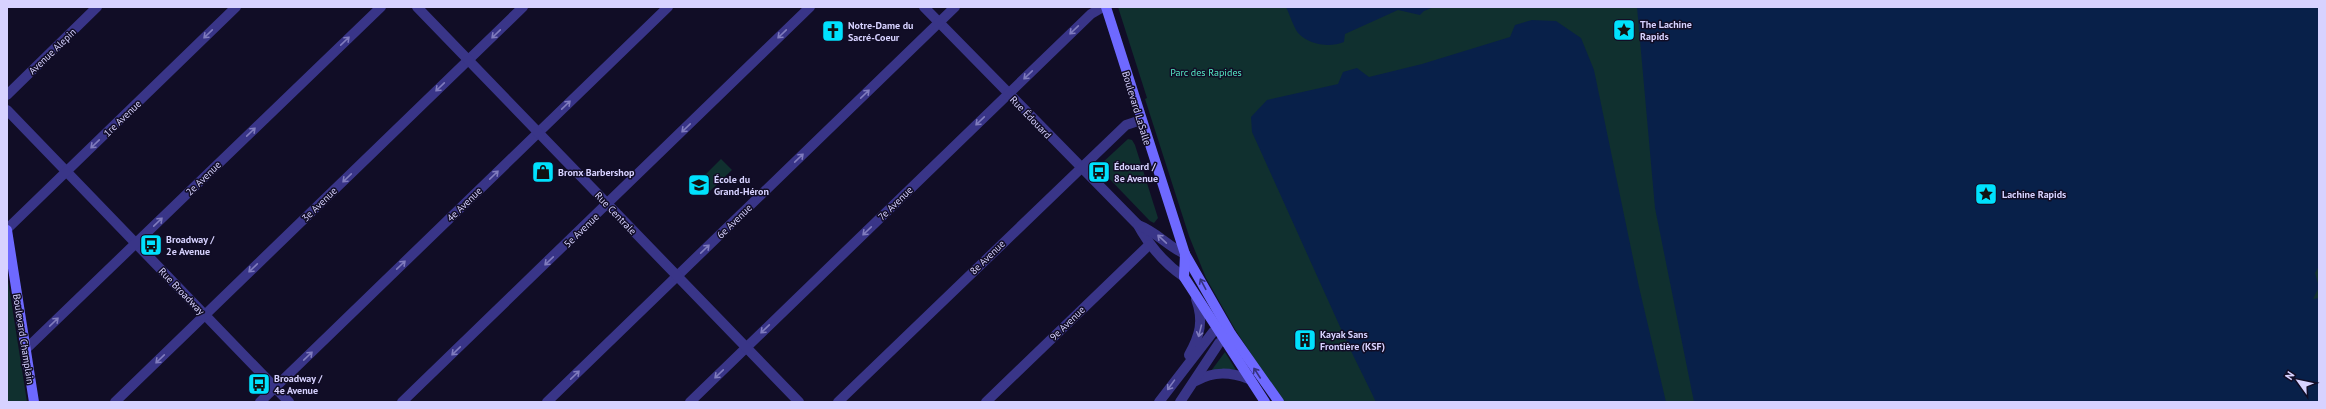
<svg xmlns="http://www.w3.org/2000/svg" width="2326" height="409" viewBox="0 0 2326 409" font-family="'PT Sans',sans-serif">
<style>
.green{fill:#10302f}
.water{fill:#082049}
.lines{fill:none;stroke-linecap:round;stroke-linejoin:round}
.minor{stroke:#393588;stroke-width:10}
.tertiary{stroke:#393588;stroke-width:10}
.secondary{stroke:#6e69ff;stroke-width:10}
.oneway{stroke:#807cbe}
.oneway2{stroke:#36327d}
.labels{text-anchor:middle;stroke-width:3;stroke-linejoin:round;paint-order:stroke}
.poi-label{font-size:10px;font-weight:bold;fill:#d7d2ff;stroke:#110d26;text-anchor:start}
.street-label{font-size:10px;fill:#d7d2ff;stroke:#110d26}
.park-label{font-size:10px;fill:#55e8c4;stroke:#110d26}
</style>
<rect width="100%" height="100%" fill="#110d26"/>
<g class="green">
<polygon points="1118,7 2319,7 2319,402 1283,402 1236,331 1206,278 1189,236 1145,99 1147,98"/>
<polygon points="1128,139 1132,140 1135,145 1158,218 1154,223 1150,221 1100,169 1101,164"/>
<polygon points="721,159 732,170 710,191 700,180"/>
<polygon points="7,274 27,402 7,402"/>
<polygon points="1225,352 1236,370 1222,369 1211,371"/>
</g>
<g class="water">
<path d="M1286 7H1434L1424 11 1420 15 1398 10 1345 34 1344 42C1330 48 1309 45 1298 33 1293 26 1290 15 1286 7Z"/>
<polygon points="1637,7 2319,7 2319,266 2315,273 2319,287 2313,299 2319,298 2319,402 1694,402 1655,208"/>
<polygon points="1532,20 1556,21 1581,38 1594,70 1639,287 1666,402 1376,402 1351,351 1252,132 1251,117 1267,100 1338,84 1343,72 1357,68 1369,77 1422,64 1510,37 1515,25"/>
</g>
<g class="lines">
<g class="minor">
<path d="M924 7 1138 225C1150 247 1164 263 1184 277"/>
<polyline points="7,95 97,7"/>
<polyline points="7,110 289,402"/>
<path d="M1138 225C1157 232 1167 246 1185 254"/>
<polyline points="7,229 236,7"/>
<polyline points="26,349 381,7"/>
<polyline points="115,402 523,7"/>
<polyline points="260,402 668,7"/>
<polyline points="402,402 810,7"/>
<polyline points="547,402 955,7"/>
<polyline points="690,402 1091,14 1103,7"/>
<polyline points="838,402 1126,125 1141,120"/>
<polyline points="986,402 1149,245"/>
</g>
<g class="tertiary">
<polyline points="417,7 799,402"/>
<path d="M1189 355C1200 335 1204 321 1196 299"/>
<path d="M1196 381C1214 371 1230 372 1249 379"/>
<polyline points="1159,402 1213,332 1224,325"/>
<polyline points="1180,402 1219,343 1231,334"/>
</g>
<g class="secondary">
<polyline points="1106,7 1185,254 1231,334 1279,402"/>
<polyline points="7,230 34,402"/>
<polyline points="1185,254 1184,277 1265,402"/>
</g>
</g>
<defs><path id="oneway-shaft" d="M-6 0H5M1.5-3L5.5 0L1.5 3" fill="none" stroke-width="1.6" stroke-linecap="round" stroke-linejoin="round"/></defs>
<g class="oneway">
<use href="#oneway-shaft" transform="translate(1074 30) rotate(136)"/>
<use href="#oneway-shaft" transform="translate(208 34) rotate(136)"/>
<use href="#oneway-shaft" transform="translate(496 34) rotate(136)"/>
<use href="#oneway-shaft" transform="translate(782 34) rotate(136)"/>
<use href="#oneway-shaft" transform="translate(345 41) rotate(-44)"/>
<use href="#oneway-shaft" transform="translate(1028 75) rotate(136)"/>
<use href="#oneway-shaft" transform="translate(440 87) rotate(136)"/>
<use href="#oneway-shaft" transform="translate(865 94) rotate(-44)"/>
<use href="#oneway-shaft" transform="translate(566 105) rotate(-44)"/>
<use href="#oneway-shaft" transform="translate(980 121) rotate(136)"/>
<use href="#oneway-shaft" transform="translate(686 128) rotate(136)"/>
<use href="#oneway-shaft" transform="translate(251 132) rotate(-44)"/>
<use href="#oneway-shaft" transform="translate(95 144) rotate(136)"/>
<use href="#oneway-shaft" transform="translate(799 158) rotate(-44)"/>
<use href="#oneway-shaft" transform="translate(494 175) rotate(-44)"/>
<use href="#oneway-shaft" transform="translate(347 178) rotate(136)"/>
<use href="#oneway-shaft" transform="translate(158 222) rotate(-44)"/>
<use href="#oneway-shaft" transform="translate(867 231) rotate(136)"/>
<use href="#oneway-shaft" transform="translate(1162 239) rotate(-137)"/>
<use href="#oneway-shaft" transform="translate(705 249) rotate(-44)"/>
<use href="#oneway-shaft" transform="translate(549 261) rotate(136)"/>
<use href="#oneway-shaft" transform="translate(401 265) rotate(-44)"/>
<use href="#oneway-shaft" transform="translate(253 268) rotate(136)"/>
<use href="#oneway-shaft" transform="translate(54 322) rotate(-44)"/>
<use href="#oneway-shaft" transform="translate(765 329) rotate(136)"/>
<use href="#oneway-shaft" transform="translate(1200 331) rotate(104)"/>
<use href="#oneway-shaft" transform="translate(456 351) rotate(136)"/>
<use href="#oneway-shaft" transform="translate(308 356) rotate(-44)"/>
<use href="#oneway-shaft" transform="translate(160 359) rotate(136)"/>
<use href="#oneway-shaft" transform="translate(719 374) rotate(136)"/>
<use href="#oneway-shaft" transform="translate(575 375) rotate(-44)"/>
<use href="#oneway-shaft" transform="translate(1171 385) rotate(126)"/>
</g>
<g class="oneway2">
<use href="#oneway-shaft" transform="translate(1203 284) rotate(-118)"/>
<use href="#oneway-shaft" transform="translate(1257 373) rotate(-123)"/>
</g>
<defs>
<g id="sight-square" transform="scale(1.15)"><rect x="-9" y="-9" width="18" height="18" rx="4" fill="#00e1fd" stroke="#110d26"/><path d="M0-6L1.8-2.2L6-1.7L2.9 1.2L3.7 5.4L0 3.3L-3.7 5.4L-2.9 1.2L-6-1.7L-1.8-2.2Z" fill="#111"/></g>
<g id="church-square" transform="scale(1.15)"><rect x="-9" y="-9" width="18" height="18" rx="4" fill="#00e1fd" stroke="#110d26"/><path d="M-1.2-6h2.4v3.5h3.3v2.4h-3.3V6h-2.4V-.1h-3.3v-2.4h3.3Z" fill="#111"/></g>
<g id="shop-square" transform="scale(1.15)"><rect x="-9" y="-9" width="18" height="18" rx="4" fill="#00e1fd" stroke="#110d26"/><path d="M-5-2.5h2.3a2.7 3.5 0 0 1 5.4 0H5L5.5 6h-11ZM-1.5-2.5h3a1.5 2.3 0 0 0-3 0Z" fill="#111"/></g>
<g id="bus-square" transform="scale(1.15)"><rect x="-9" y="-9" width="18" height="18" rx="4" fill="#00e1fd" stroke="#110d26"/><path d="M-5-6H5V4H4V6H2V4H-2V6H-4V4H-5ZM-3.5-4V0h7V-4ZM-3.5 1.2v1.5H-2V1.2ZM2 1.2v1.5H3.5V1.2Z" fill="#111"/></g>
<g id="school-square" transform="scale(1.15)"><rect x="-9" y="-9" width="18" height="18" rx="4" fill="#00e1fd" stroke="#110d26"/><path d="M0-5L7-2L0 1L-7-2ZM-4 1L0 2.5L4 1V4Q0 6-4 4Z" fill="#111"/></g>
<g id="building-square" transform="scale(1.15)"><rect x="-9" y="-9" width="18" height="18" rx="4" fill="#00e1fd" stroke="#110d26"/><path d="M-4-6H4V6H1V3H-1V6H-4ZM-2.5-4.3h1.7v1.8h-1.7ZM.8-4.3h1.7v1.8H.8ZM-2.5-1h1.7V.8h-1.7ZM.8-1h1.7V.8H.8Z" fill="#111"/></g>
</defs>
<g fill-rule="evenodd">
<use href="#sight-square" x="1624" y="30"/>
<use href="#church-square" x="833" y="31"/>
<use href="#shop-square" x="543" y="172"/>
<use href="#bus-square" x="1099" y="172"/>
<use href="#school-square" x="699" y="185"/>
<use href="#sight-square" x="1986" y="194"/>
<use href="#bus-square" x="151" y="245"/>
<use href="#building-square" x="1305" y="340"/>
<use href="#bus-square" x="259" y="384"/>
</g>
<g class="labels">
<g class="poi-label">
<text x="1640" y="28">The Lachine<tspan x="1640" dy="12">Rapids</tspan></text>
<text x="848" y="29">Notre-Dame du<tspan x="848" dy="12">Sacré-Coeur</tspan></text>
<text x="1114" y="170">Édouard /<tspan x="1114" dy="12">8e Avenue</tspan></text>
<text x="558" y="176">Bronx Barbershop</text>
<text x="714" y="183">École du<tspan x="714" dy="12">Grand-Héron</tspan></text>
<text x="2002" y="198">Lachine Rapids</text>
<text x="166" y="243">Broadway /<tspan x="166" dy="12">2e Avenue</tspan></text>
<text x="1320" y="338">Kayak Sans<tspan x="1320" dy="12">Frontière (KSF)</tspan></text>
<text x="274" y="382">Broadway /<tspan x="274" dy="12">4e Avenue</tspan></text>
</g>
<g class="street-label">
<text transform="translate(52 51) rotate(-44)" y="4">Avenue Alepin</text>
<text transform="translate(1137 108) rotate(73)" y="4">Boulevard LaSalle</text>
<text transform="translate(1031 117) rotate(46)" y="4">Rue Édouard</text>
<text transform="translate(122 118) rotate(-44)" y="4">1re Avenue</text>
<text transform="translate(203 178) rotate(-44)" y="4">2e Avenue</text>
<text transform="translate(895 203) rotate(-44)" y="4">7e Avenue</text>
<text transform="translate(319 204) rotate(-44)" y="4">3e Avenue</text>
<text transform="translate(464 204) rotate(-44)" y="4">4e Avenue</text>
<text transform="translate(616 213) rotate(46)" y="4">Rue Centrale</text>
<text transform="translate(734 221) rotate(-44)" y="4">6e Avenue</text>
<text transform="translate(581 230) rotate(-44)" y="4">5e Avenue</text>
<text transform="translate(987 257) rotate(-44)" y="4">8e Avenue</text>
<text transform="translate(182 291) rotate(46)" y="4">Rue Broadway</text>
<text transform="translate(1067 323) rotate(-44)" y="4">9e Avenue</text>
<text transform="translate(24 339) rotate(81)" y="4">Boulevard Champlain</text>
</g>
<g class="park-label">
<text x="1206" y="76">Parc des Rapides</text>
</g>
</g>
<rect width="2326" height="409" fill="none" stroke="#d7d2ff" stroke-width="16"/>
<g transform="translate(2298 381) rotate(303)" stroke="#110d26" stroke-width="3" paint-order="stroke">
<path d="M0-3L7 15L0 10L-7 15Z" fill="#d7d2ff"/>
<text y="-6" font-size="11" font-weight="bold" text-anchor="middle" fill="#d7d2ff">N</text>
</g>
</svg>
